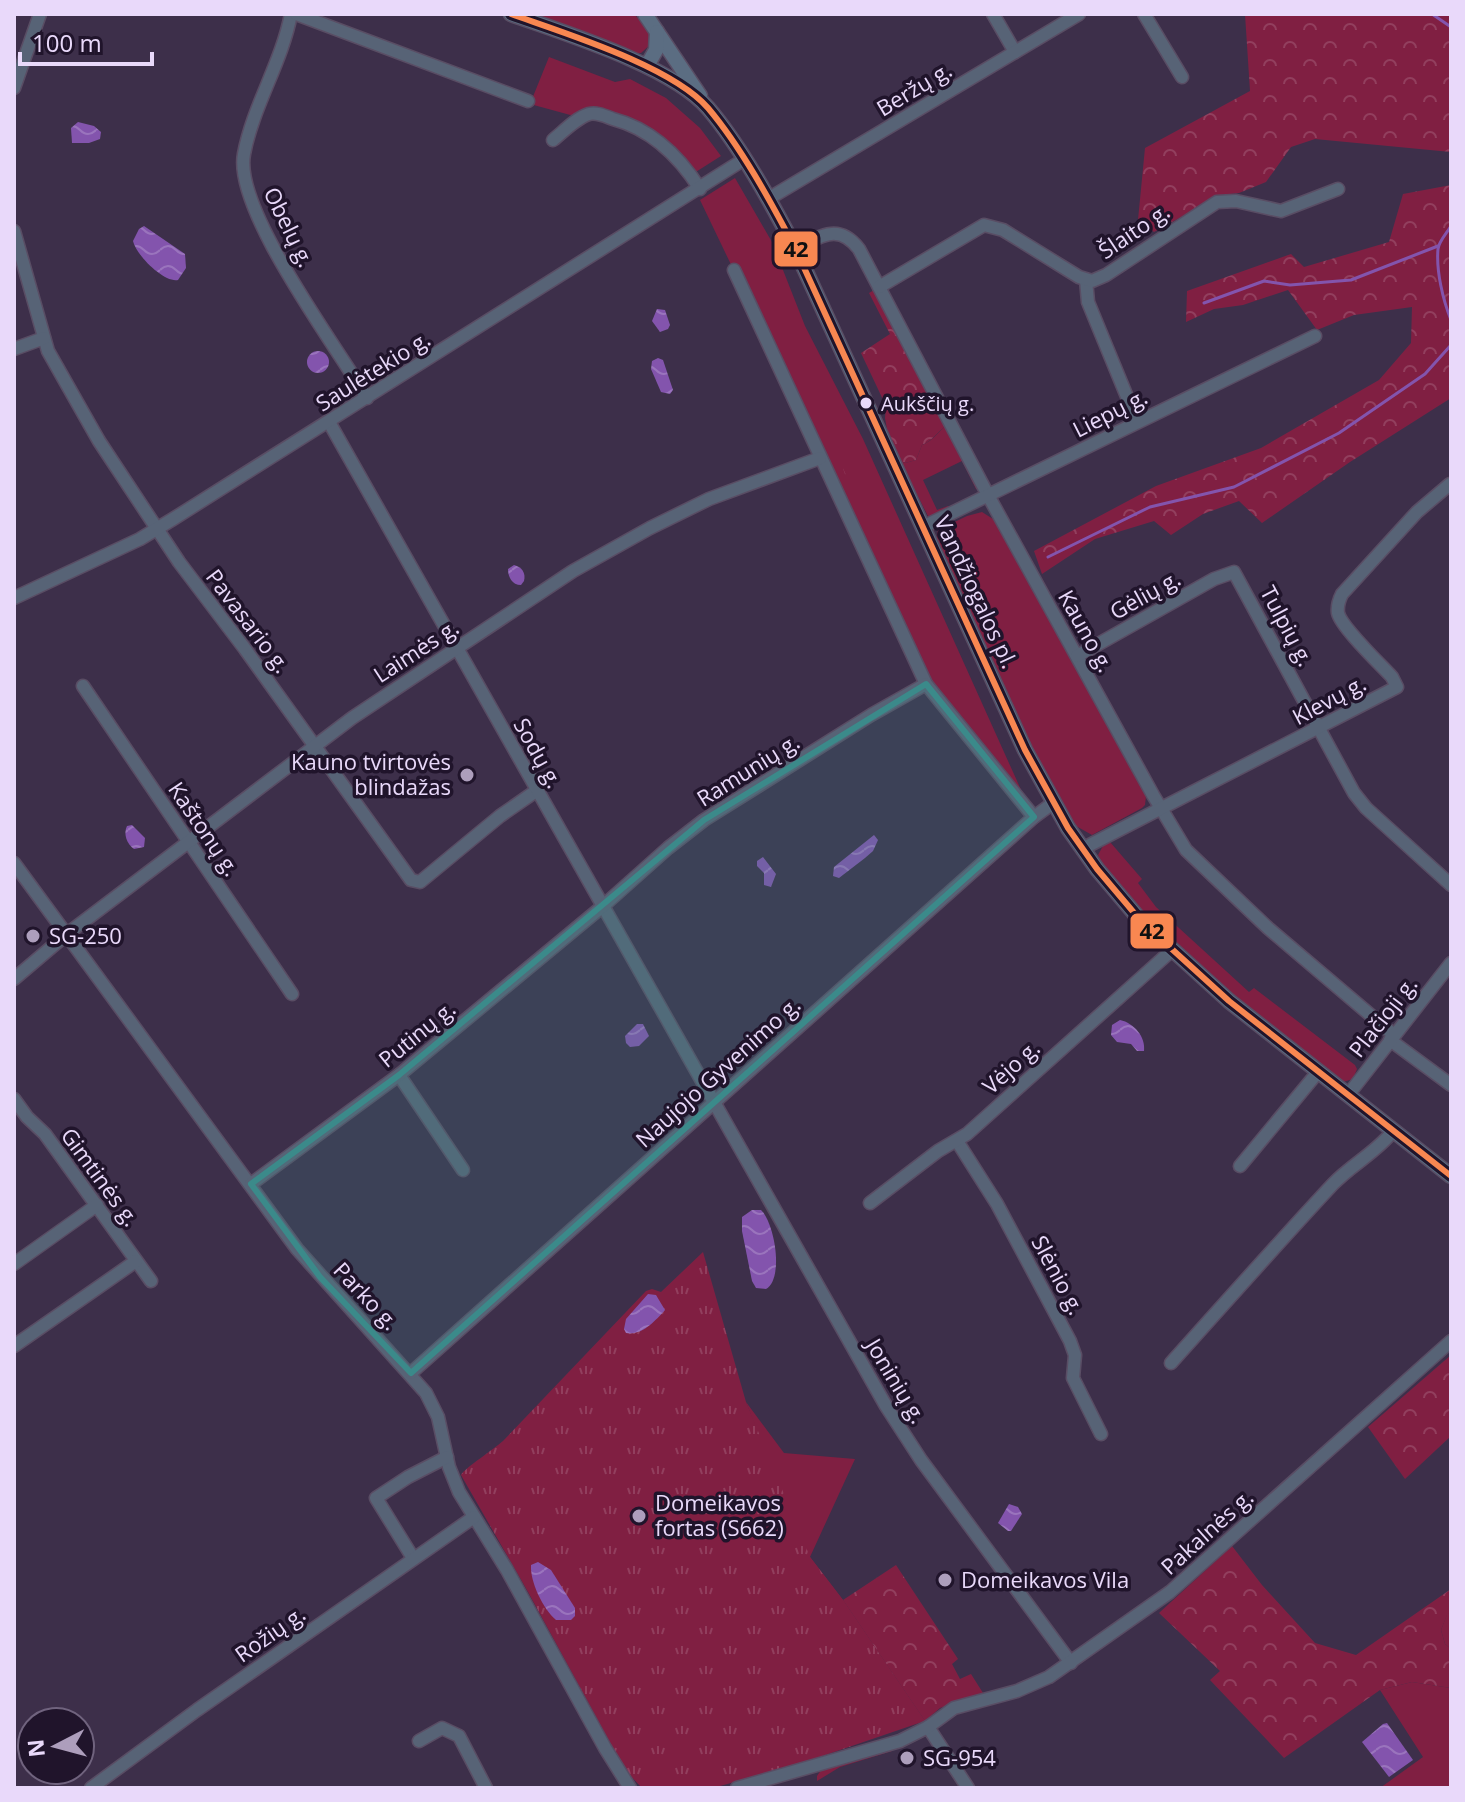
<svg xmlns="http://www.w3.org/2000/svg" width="1465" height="1802" viewBox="0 0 1465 1802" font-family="'Open Sans',sans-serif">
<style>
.green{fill:#801f42}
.forest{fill:url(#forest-crowns)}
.park{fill:url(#park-tufts)}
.water{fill:url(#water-waves)}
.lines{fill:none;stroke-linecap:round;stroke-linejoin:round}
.stream{stroke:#8354ad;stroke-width:3}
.minor-casing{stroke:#594d64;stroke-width:15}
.major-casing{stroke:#594d64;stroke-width:17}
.minor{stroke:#576376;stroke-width:12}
.major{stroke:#5b6d82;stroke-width:14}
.bus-1-casing{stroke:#20142b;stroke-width:12}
.bus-1{stroke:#f88751;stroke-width:6}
.marked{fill:#3b8a8a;fill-opacity:0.2;stroke:#3b8a8a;stroke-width:6;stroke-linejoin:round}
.bus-dot{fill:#e9d9fa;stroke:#20142b;stroke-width:3}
.poi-dot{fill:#ad9ebc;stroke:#20142b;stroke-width:3}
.labels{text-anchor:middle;stroke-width:7;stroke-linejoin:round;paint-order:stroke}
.bus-label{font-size:20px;fill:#e9d9fa;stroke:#20142b;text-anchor:start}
.street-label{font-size:22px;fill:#e9d9fa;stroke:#20142b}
.poi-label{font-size:22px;fill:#e9d9fa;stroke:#20142b;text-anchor:start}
.line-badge{stroke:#20142b;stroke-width:3}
.pale-badge-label{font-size:22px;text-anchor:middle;font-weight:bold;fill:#111}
</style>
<defs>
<pattern id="forest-crowns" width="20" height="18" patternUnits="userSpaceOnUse" patternTransform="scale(2)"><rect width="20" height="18" fill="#801f42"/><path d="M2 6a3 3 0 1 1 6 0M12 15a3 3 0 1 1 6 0" fill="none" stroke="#923f5e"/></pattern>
<pattern id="park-tufts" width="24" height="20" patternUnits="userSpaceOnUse" patternTransform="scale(2)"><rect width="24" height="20" fill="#801f42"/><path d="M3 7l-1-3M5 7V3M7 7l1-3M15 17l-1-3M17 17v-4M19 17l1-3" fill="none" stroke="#923f5e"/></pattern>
<pattern id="water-waves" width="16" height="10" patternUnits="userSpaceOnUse" patternTransform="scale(2)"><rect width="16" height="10" fill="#8354ad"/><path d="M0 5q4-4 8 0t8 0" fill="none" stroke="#9a74bd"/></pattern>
</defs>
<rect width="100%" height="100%" fill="#3d2f4a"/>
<g class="green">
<polygon points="526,14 634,14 650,32 650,45 641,53 631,53"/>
<polygon points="549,57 615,82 630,79 666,98 700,128 721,156 691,175 630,123 574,116 530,104"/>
<polygon points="735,178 772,242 805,326 863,439 1022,792 1000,776 940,700 700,200"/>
<path d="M951 423 982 490 976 489 962 461 923 480 937 510 948 506 949 507 929 518 900 461 905 463 916 460 922 445C935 440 940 428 951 423Z"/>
<polygon points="982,512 993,519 1062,635 1146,796 1145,805 1142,808 1092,835 1076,826 1044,773 936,540 938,530 967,516"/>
<path d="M1110 842 1142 879 1138 883 1156 907 1249 992 1254 988 1355 1065 1357 1069 1353 1079 1343 1082 1338 1079C1272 1025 1203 974 1144 913 1127 896 1107 877 1098 855L1104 844Z"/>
<polygon points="746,1402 784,1453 855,1459 810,1557 843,1600 925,1721 862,1703"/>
<polygon points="1451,1612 1451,1649 1445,1644 1441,1630 1447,1614"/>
<polygon points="1412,1682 1451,1688 1451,1788 1380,1788 1423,1757 1380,1690"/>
<polygon points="904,1744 892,1751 840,1767 817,1781 817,1776 821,1770"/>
</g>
<g class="forest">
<polygon points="1245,14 1451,14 1451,152 1315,139 1291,147 1266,182 1239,193 1221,195 1154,232 1138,220 1145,148 1250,91"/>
<polygon points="1451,185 1451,398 1350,462 1262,523 1239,501 1203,514 1171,535 1154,521 1095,539 1042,574 1034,551 1156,486 1261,448 1379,380 1411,343 1412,307 1354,315 1317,330 1288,290 1243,305 1214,309 1186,322 1187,291 1291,254 1304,267 1389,242 1403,194"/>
<path d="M876 289 951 423C940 428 934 440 922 445L916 460 905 463 900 461 887 429 885 418 886 406 861 353 890 334 869 293Z"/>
<polygon points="1451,1355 1451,1436 1405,1479 1368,1427"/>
<polygon points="1232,1546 1262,1585 1315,1643 1356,1655 1451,1589 1451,1612 1447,1615 1441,1630 1445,1644 1451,1649 1451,1688 1412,1682 1380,1690 1284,1758 1210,1680 1220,1671 1159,1613"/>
<polygon points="896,1565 958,1659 952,1664 960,1679 971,1674 983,1693 940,1708 925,1721 843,1600"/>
</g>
<g class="park">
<polygon points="838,457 849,482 835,489 823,463"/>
<path d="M703 1252 746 1402 810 1557 843 1600 925 1721 799 1764 713 1788H642L625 1770 528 1592 461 1475C465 1468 494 1449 503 1441L646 1291 652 1289 661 1292Z"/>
</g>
<g class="water">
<polygon points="78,122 94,126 101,132 100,139 89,143 72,143 71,128"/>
<path d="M144 226 185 254 186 268 178 280C164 283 136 255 133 241L139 229Z"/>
<polygon points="657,309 665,310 670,325 668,329 660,332 652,321"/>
<circle cx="318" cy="362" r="11"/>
<polygon points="658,358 663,360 673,390 670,394 661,392 651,369 652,361"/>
<path d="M514 565C522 567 526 573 524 581L521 585C512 585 508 577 508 569Z"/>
<path d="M132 825 145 838 144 847 134 849C127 844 123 834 127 826Z"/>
<polygon points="874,835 878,840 873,851 865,858 839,878 833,876 834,867"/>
<polygon points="763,857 776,874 771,887 764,885 764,873 757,866 757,861"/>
<path d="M1120 1020C1134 1023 1146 1037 1144 1051H1137L1131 1044 1117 1042 1111 1035 1112 1025Z"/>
<polygon points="637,1024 643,1024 649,1036 639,1046 630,1047 626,1043 625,1036"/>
<path d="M752 1210H761C775 1224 784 1279 766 1289L756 1288 752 1281 742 1231V1217Z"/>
<path d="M648 1294 656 1295 665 1310C655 1321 642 1336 626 1333L624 1329 626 1319Z"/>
<polygon points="1009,1504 1018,1507 1022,1514 1011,1531 1008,1531 998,1523"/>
<path d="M538 1562 551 1570 575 1608V1616L571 1620H556C543 1609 530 1582 531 1565Z"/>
<polygon points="1387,1723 1413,1760 1389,1777 1362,1742 1383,1724"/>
</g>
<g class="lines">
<g class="stream">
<polyline points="1432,14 1451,27"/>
<path d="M1451 226C1447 233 1439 241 1438 249 1436 271 1443 300 1451 320"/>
<polyline points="1204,303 1264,281 1290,285 1351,280 1438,246"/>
<polyline points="1048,557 1150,507 1234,487 1339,433 1425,374 1451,345"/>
</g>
<g class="minor-casing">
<g id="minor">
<path d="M291 14C282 62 253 106 244 154 233 209 337 347 367 398"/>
<polyline points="296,14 528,101"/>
<polyline points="993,14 1015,52"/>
<polyline points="1144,14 1182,77"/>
<polyline points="14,88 40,14"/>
<path d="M553 140C563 132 576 118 589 114 597 112 605 116 613 119 651 129 679 156 700 189"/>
<polyline points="768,199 1079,14"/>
<polyline points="14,231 48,351 99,441 179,562 245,649 411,880 420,882 500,816 536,791"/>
<path d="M795 248C821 237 838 222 859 249L989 497 1153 795 1186 850 1268 928 1394 1035"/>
<polyline points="734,270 926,684 1034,817"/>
<polyline points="1086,280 1088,302 1137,421"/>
<polyline points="879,287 984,225 1003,230 1079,277 1092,281 1106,275 1217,202 1236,201 1281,211 1338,189"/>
<polyline points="14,349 44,338"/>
<polyline points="329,422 886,1406 921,1460 1071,1663"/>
<polyline points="923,527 1315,336"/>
<polyline points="14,598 140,539 173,519 743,160"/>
<polyline points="1077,656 1214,579 1234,572 1354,793 1366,808 1451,885"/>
<polyline points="83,686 292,994"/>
<path d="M1082 849 1397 687 1392 677C1381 665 1341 627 1338 613 1337 606 1339 600 1342 594L1417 512 1450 484"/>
<polyline points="14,863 297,1249 426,1393 438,1417 449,1467 459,1492 507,1570 605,1748 630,1788"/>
<polyline points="14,979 67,934 352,718 573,571 650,528 709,499 820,458"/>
<polyline points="1390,1040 1451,1085"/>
<polyline points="399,1075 463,1170"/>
<polyline points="1348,1095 1451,963"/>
<polyline points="14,1099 27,1117 45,1134 151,1281"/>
<polyline points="957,1141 997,1204 1070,1341 1075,1355 1073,1378 1101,1434"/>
<polyline points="1240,1166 1318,1072"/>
<polyline points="251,1184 399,1075 603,906 668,848 704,820 871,715 926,684"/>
<polyline points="870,1203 938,1151 967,1134 1171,951"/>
<polyline points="14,1264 97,1205"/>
<polyline points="14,1346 136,1261"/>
<path d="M1171 1363C1225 1303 1278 1243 1333 1184 1351 1165 1378 1151 1393 1131"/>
<polyline points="411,1373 1034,817 1053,803"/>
<polyline points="413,1558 376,1498 408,1477 447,1457"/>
<polyline points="928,1727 968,1788"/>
<polyline points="419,1741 442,1728 459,1736 486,1788"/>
<polyline points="91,1788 197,1710 474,1517"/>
<polyline points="737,1788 900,1741 928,1727 954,1708 1017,1691 1049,1677 1170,1592 1451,1341"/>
</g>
</g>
<g class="major-casing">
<g id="major">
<path d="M511 14C564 33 672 66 708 108 741 147 771 202 795 248L1025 750 1068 828 1097 869 1141 921 1229 1001 1451 1176"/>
<polyline points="645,14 700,96"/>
<polyline points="647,66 656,50 657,32"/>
</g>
</g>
<use href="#minor" class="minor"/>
<use href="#major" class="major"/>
<g class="bus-1-casing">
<path id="bus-1" d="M511 14C564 33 672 66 708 108 741 147 771 202 795 248L1025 750 1068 828 1097 869 1141 921 1229 1001 1451 1176"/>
</g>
<use href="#bus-1" class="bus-1"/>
</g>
<path class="marked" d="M926 684 1034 817 411 1373 320 1277 251 1184 399 1075 704 820Z"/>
<circle class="bus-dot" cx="866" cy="403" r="7"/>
<g class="poi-dot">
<circle cx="467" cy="775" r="8"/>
<circle cx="33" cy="936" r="8"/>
<circle cx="639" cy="1516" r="8"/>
<circle cx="945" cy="1580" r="8"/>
<circle cx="907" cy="1758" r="8"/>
</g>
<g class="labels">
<g class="bus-label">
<text x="881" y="411">Aukščių g.</text>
</g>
<g class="street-label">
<text transform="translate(914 89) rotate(-31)" y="8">Beržų g.</text>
<text transform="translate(289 227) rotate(64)" y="8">Obelų g.</text>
<text transform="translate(1134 231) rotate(-34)" y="8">Šlaito g.</text>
<text transform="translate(373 371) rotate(-32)" y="8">Saulėtekio g.</text>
<text transform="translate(1110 413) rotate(-27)" y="8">Liepų g.</text>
<text transform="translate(976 592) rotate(65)" y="8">Vandžiogalos pl.</text>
<text transform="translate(1145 595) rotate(-29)" y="8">Gėlių g.</text>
<text transform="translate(248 621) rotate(53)" y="8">Pavasario g.</text>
<text transform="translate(1287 626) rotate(62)" y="8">Tulpių g.</text>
<text transform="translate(1086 631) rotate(61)" y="8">Kauno g.</text>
<text transform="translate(416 651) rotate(-33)" y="8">Laimės g.</text>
<text transform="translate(1329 700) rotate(-28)" y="8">Klevų g.</text>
<text transform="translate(538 753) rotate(61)" y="8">Sodų g.</text>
<text transform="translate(748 770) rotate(-32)" y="8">Ramunių g.</text>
<text transform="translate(204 829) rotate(56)" y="8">Kaštonų g.</text>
<text transform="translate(1383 1017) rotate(-52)" y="8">Plačioji g.</text>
<text transform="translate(417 1034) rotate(-39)" y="8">Putinų g.</text>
<text transform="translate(1011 1067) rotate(-42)" y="8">Vėjo g.</text>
<text transform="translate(718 1072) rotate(-42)" y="8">Naujojo Gyvenimo g.</text>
<text transform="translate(100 1177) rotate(54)" y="8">Gimtinės g.</text>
<text transform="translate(1058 1275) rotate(62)" y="8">Slėnio g.</text>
<text transform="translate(366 1296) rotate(47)" y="8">Parko g.</text>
<text transform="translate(896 1381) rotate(59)" y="8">Joninių g.</text>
<text transform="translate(1207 1532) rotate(-42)" y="8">Pakalnės g.</text>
<text transform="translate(270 1634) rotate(-35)" y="8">Rožių g.</text>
</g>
<g class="poi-label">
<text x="451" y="770" text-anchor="end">Kauno tvirtovės<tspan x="451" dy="25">blindažas</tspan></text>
<text x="49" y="944">SG-250</text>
<text x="655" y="1511">Domeikavos<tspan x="655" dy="25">fortas (S662)</tspan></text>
<text x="961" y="1588">Domeikavos Vila</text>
<text x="923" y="1766">SG-954</text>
</g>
</g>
<g class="line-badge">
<rect x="773" y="230" width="46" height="38" rx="8" fill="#f88751"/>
<rect x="1129" y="912" width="46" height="38" rx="8" fill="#f88751"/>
</g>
<g class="pale-badge-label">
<text x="796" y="257">42</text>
<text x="1152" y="939">42</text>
</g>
<rect width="1465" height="1802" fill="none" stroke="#e9d9fa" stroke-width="32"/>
<g transform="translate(56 1746) rotate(264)"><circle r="38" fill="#20142b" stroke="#70637e" stroke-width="2"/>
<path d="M0-6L14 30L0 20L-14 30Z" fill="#ad9ebc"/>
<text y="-12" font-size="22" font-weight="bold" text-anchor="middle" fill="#e9d9fa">N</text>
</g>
<path d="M20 52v12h132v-12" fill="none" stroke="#e9d9fa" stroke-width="4"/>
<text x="32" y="52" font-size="24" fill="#e9d9fa" stroke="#20142b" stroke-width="6" paint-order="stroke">100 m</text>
</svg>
